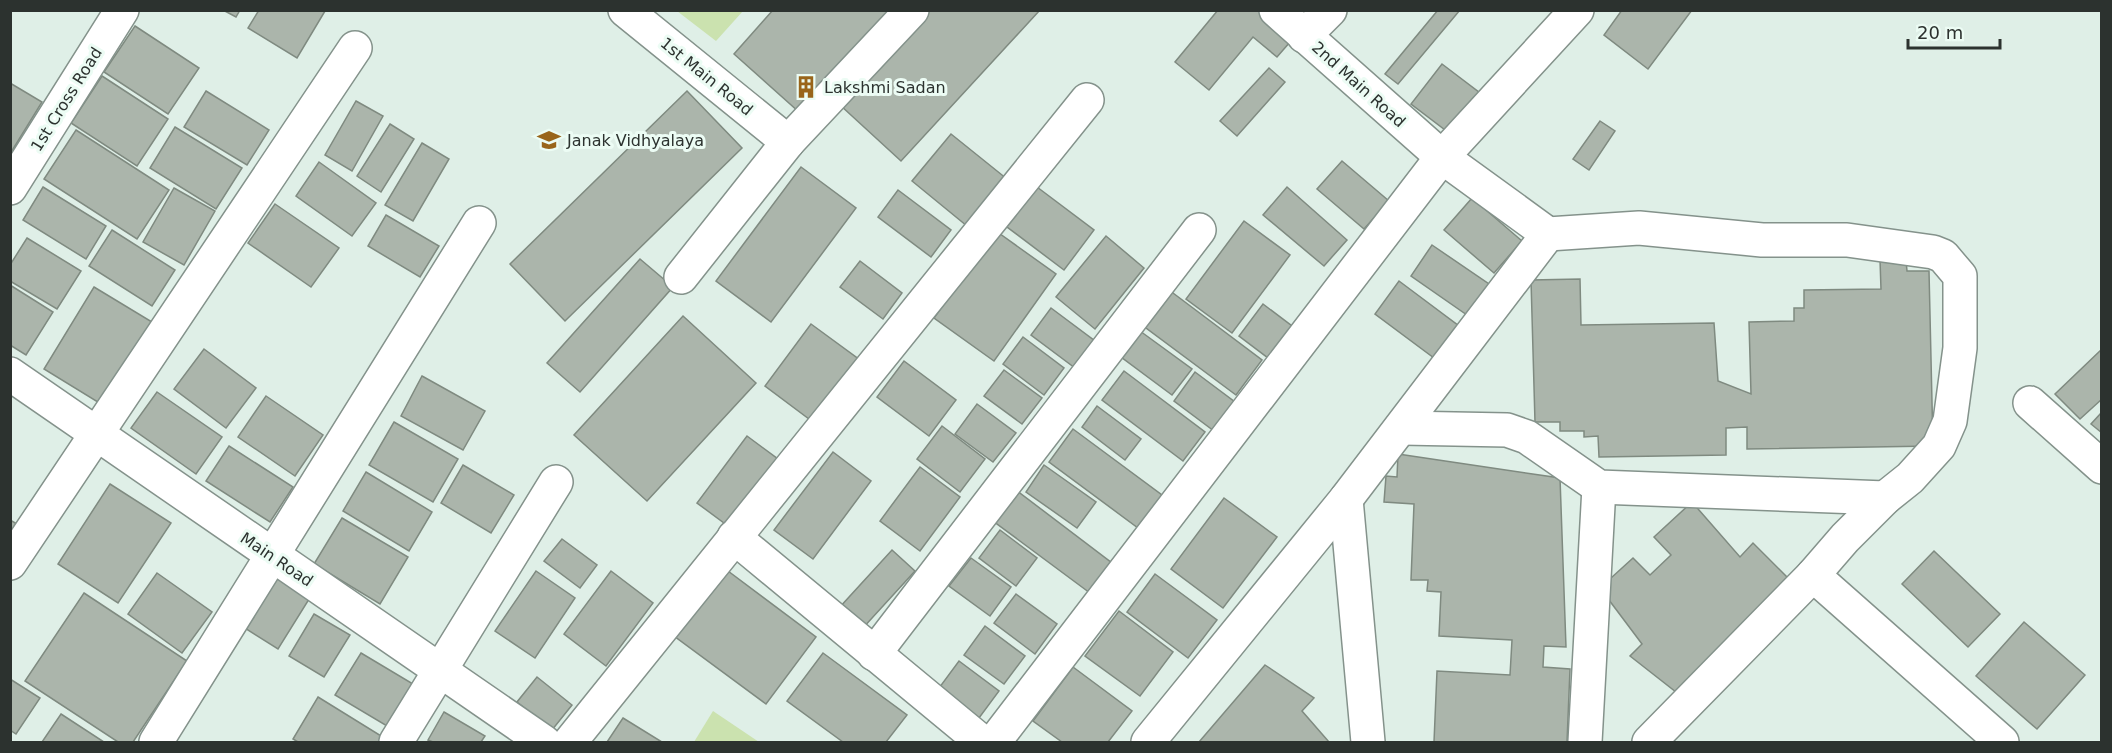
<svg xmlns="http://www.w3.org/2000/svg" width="2112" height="753" viewBox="0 0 2112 753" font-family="'DejaVu Sans',sans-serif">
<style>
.green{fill:#cbe2af}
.building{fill:#abb5ab;stroke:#7f8a80;stroke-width:1.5}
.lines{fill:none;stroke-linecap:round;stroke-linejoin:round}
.minor-casing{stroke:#84928b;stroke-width:36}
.minor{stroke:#fff;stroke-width:33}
.labels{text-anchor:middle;stroke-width:6;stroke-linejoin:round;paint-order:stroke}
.street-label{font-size:16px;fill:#2c322f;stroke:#ecfcf4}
.poi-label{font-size:16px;fill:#2c322f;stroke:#ecfcf4;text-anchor:start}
</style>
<rect width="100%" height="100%" fill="#dfefe7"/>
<g class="green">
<polygon points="677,11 743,11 716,41"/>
<polygon points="713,711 759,742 694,742"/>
</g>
<g class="building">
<polygon points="223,10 240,10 236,17"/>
<polygon points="259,10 324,10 325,11 297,58 248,28"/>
<polygon points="773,10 912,10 809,121 734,54"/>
<polygon points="927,10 1040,10 901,161 840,105"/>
<polygon points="1218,10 1269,10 1297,34 1277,57 1253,37 1209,90 1175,62"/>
<polygon points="1438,10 1460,10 1398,84 1385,74"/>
<polygon points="1622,10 1692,10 1648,69 1604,35"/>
<polygon points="135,26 199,68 168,114 104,72"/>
<polygon points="1442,64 1484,96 1453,136 1411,104"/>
<polygon points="1269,68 1285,82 1237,136 1220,121"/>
<polygon points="102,76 168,119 137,166 71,123"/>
<polygon points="10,83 42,102 10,154"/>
<polygon points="206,91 269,130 247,165 184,127"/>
<polygon points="687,91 742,148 565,321 510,264"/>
<polygon points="356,101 383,116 352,171 325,155"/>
<polygon points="1600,121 1615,131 1589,170 1573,159"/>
<polygon points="390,124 414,139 381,192 357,176"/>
<polygon points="175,127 242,168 216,209 150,168"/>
<polygon points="76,130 169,190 137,239 44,179"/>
<polygon points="951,134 1007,179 967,226 912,181"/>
<polygon points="422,143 449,159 413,221 385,205"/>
<polygon points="1342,161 1389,201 1364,229 1317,189"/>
<polygon points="319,162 376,203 352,236 296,196"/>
<polygon points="801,167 856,208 771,322 716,281"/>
<polygon points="1033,184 1094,230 1064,270 1003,224"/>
<polygon points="43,187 106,226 86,259 23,220"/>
<polygon points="1287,187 1347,240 1324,266 1263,215"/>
<polygon points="174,188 215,211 184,265 143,242"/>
<polygon points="898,190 951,230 931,257 878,217"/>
<polygon points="1472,198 1522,241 1494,273 1444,230"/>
<polygon points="275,204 339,248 311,287 248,243"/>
<polygon points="386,215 439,246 420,277 368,246"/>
<polygon points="1244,221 1290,255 1232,333 1186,299"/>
<polygon points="112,230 175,270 152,306 89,266"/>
<polygon points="996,231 1056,274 994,361 934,318"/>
<polygon points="1106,236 1144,268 1095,329 1056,297"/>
<polygon points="27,238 81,271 57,309 10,281 10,265"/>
<polygon points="1432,245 1489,284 1467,315 1411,276"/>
<polygon points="640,259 673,287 580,392 547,363"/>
<polygon points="1880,260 1906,260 1907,271 1929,271 1933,446 1747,449 1747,427 1726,428 1726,455 1599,457 1598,436 1584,437 1584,431 1560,431 1560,422 1535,422 1531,280 1580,279 1581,325 1714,323 1718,381 1751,394 1749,322 1794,321 1794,308 1804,308 1804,290 1881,289"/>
<polygon points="860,261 902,293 883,319 840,287"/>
<polygon points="1399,281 1459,326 1434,358 1375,314"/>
<polygon points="10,285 53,312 26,355 10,345"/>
<polygon points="94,287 152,322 101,404 44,369"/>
<polygon points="1165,287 1262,360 1236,395 1138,322"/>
<polygon points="1263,304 1296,329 1272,361 1239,336"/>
<polygon points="1051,308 1095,341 1075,368 1031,335"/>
<polygon points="683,316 756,383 647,501 574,435"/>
<polygon points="811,324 860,360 813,422 765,386"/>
<polygon points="1140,331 1192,369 1172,395 1121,357"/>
<polygon points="1023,337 1064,368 1044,395 1003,364"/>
<polygon points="204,349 256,388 226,428 174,389"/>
<polygon points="2102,349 2102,399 2080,419 2055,394"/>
<polygon points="904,361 956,400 929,436 877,397"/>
<polygon points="1004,370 1042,398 1022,424 984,396"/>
<polygon points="1124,371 1205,432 1183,461 1102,400"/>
<polygon points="1195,372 1243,408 1222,437 1174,401"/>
<polygon points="422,376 485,411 463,450 401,416"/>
<polygon points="157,392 222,437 196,474 131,428"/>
<polygon points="266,396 323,435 295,476 238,437"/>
<polygon points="977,404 1016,433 993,462 955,434"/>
<polygon points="1097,406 1141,439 1125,460 1082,427"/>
<polygon points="2102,412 2102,433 2091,424"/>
<polygon points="394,422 458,459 433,502 369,465"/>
<polygon points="942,426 985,459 960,492 917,459"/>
<polygon points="1073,429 1166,498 1142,531 1049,462"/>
<polygon points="747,436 778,459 728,526 697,503"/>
<polygon points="229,446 293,487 270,522 206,481"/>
<polygon points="833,452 871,481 813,559 774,530"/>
<polygon points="1398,454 1560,478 1566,647 1544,646 1543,667 1570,669 1567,742 1434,742 1437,671 1510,675 1512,640 1439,636 1441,592 1427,591 1428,580 1411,580 1414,504 1384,502 1386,476 1397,477"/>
<polygon points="463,465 514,495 491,533 441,503"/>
<polygon points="1044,465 1096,502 1077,528 1026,492"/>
<polygon points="920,467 960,497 920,551 880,521"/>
<polygon points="366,472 432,512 409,551 343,511"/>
<polygon points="110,484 171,523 118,603 58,564"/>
<polygon points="1016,490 1112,563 1090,593 993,521"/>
<polygon points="1224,498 1277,537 1223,608 1171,569"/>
<polygon points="1692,502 1740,557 1753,543 1789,579 1676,692 1630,656 1642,644 1600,588 1633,558 1650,575 1671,555 1654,537"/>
<polygon points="342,518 408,557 380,604 314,564"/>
<polygon points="10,520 17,524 10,534"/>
<polygon points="1000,530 1037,558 1016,586 979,558"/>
<polygon points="562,539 597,565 580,588 544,561"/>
<polygon points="892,550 915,571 862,629 839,608"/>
<polygon points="1934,551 2000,614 1968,647 1902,584"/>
<polygon points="971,558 1011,587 990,616 949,586"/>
<polygon points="724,568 816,637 766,704 674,636"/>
<polygon points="536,571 575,598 535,658 495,631"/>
<polygon points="611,571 653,603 606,666 564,634"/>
<polygon points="157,573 212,612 182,653 128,614"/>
<polygon points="272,573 311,596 278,649 240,625"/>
<polygon points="1155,574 1217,620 1188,658 1127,612"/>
<polygon points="84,593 187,661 133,742 118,742 25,681"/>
<polygon points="1016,594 1057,624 1035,654 994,623"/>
<polygon points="1119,611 1173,652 1140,696 1085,656"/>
<polygon points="314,614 350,635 324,677 289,656"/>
<polygon points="2024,622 2085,675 2037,729 1976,676"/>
<polygon points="985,626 1025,656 1004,684 964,655"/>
<polygon points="361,653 413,684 387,726 335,695"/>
<polygon points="823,653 907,715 886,742 843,742 787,701"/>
<polygon points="959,661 999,691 979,718 939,688"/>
<polygon points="1265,665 1314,698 1302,711 1329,742 1199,742"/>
<polygon points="1073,667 1132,711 1108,742 1062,742 1033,721"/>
<polygon points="537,677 572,705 552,730 517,702"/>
<polygon points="10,679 40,698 16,734 10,730"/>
<polygon points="318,697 386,739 384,742 298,742 293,739"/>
<polygon points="444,712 485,736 481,742 433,742 428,740"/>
<polygon points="61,714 104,742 42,742"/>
<polygon points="623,718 662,742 607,742"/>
</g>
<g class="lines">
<g class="minor-casing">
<g id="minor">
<polyline points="625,10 788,142"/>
<polyline points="1276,10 1442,157 1548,234 1639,228 1762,240 1847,240 1933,252 1943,256 1960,276 1960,348 1950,421 1939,446 1910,478 1885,498 1845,538 1813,575 1649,742"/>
<polyline points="1304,36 1330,10"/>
<polyline points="10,188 122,10"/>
<polyline points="681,277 788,142 912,10"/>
<polyline points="10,374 544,742"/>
<polyline points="2030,403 2102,467"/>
<polyline points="1402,428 1507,430 1527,437 1599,487 1885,498"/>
<polyline points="1346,499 1368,742"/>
<polyline points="734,537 982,742"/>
<polyline points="10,563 355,48"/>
<polyline points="1813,575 2002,742"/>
<polyline points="874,654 1199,230"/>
<polyline points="156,742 479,223"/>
<polyline points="396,742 556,482"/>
<polyline points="570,742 1087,100"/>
<polyline points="994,742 1442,157 1577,10"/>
<polyline points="1148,742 1346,499 1548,234"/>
<polyline points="1585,742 1599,487"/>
</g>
</g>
<use href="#minor" class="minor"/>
</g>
<defs>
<g id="building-bare" transform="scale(1.8)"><path d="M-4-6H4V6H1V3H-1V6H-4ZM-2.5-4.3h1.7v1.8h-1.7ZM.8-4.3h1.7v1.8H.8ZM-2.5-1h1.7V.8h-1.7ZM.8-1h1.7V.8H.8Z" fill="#99651b" stroke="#ecfcf4" stroke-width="2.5" paint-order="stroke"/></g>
<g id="school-bare" transform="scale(1.8)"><path d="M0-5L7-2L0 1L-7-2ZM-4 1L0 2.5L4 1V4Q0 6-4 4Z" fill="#99651b" stroke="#ecfcf4" stroke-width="2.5" paint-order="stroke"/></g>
</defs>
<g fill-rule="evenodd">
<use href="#building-bare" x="806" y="87"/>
<use href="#school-bare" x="549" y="140"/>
</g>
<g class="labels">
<g class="street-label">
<text transform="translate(707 76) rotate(39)" y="6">1st Main Road</text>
<text transform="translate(1359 84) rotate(42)" y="6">2nd Main Road</text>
<text transform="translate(66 99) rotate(-58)" y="6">1st Cross Road</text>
<text transform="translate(277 559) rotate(34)" y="6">Main Road</text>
</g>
<g class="poi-label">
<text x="824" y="93">Lakshmi Sadan</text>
<text x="567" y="146">Janak Vidhyalaya</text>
</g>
</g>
<rect width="2112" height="753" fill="none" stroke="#2c322f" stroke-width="24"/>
<path d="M1908 39v9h92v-9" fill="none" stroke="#2c322f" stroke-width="3"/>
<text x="1917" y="39" font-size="18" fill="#2c322f" stroke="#ecfcf4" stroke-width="4.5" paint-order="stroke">20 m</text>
</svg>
